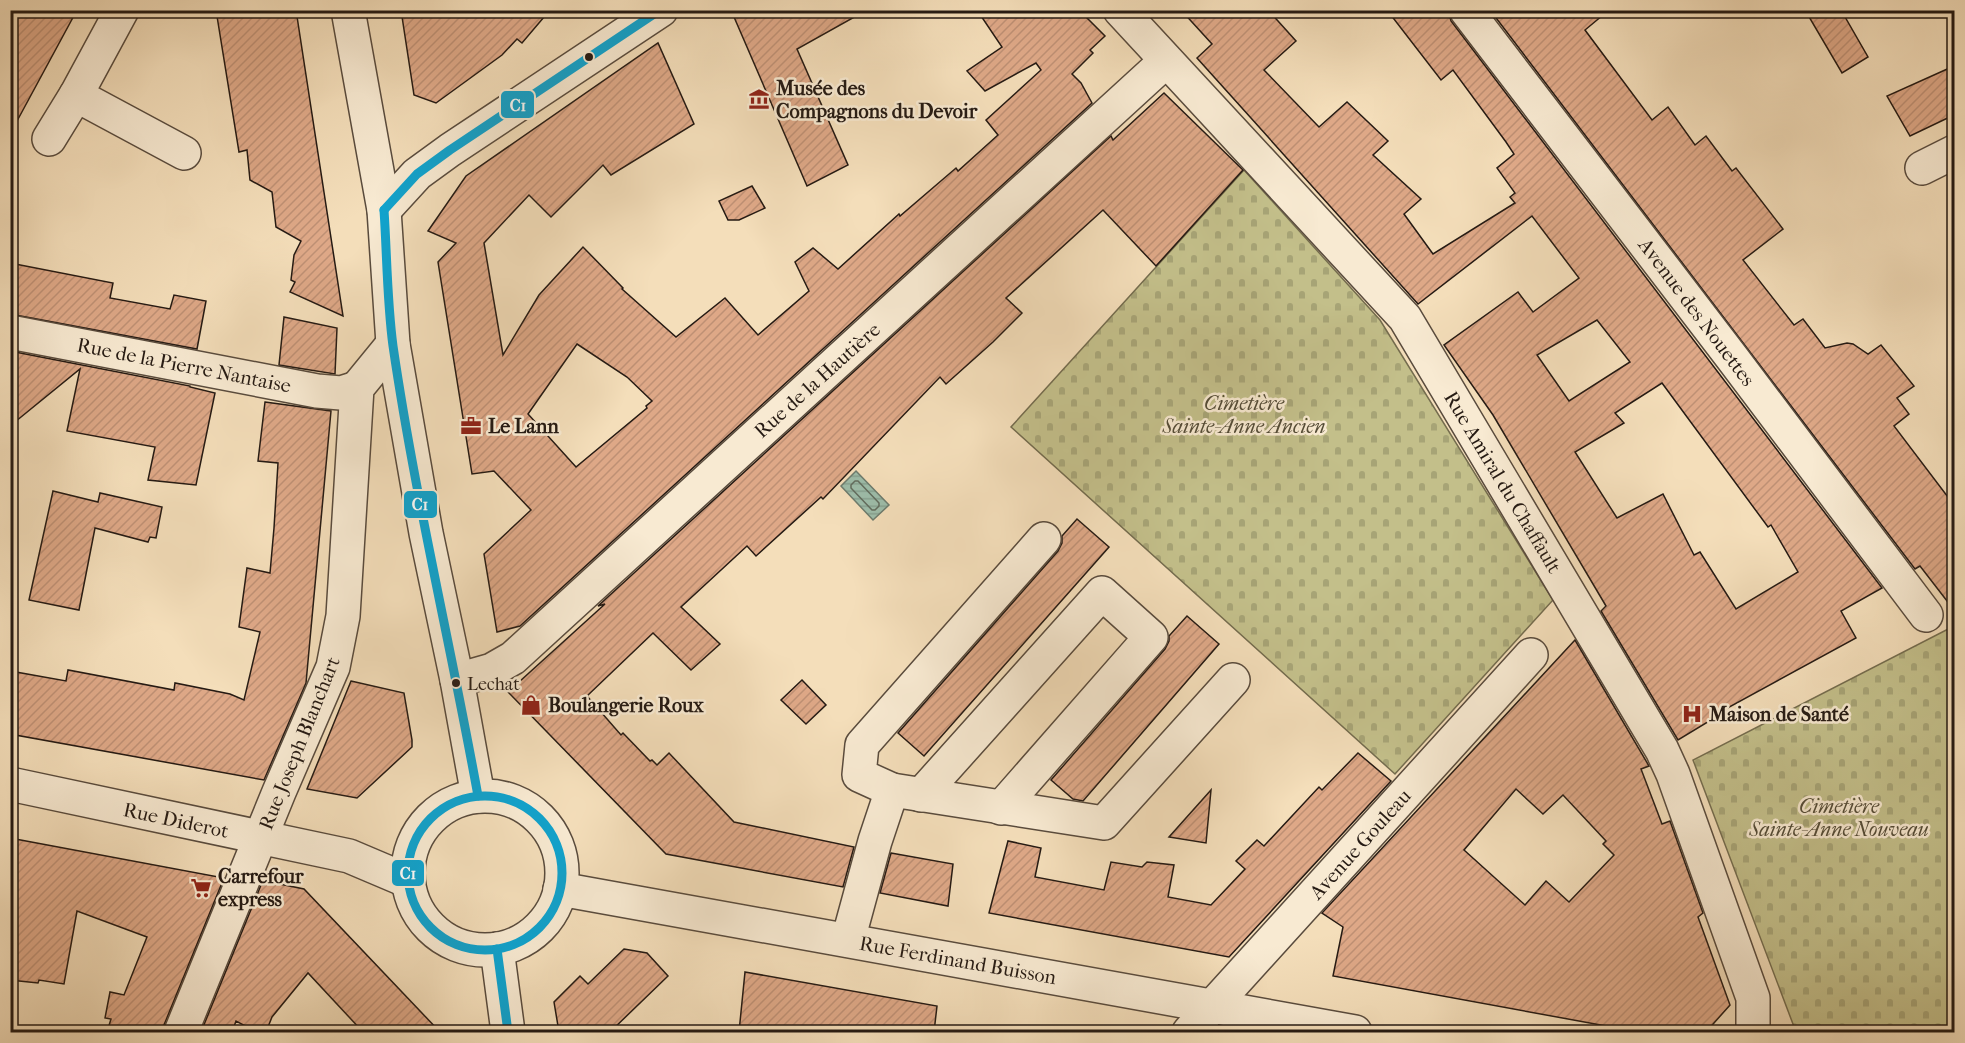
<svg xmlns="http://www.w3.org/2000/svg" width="1965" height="1043" viewBox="0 0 1965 1043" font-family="'IM FELL French Canon',serif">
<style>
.cemetery{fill:url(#cemetery-stones);stroke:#746c4e;stroke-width:1.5}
.water{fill:url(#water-rules);stroke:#6d7c6e;stroke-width:1.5}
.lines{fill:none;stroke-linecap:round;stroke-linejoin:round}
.shore{stroke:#616c5e;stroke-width:1.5}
.building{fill:url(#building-hatch);stroke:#251a13;stroke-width:1.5;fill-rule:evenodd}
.minor-casing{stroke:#594b3d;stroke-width:36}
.minor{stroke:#f8ead2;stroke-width:33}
.bus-1-casing{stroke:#f8ead2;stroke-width:14}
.bus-1{stroke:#0fa3ce;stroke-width:9}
.bus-dot{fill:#251a13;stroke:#f8ead2;stroke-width:2}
.labels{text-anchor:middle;stroke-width:5;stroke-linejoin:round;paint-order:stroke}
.bus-label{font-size:18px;fill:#251a13;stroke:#f8ead2;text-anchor:start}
.poi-label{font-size:20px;font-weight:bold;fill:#251a13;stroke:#f8ead2;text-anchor:start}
.street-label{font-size:20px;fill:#251a13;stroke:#f8ead2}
.park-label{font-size:20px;font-style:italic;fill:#544c37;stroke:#f8ead2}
.line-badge{stroke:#f8ead2;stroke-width:2}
.badge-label{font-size:16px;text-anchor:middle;font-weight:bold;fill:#fff}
</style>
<defs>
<pattern id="cemetery-stones" width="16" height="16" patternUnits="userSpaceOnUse" patternTransform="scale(1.5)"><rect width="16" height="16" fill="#c3bf8a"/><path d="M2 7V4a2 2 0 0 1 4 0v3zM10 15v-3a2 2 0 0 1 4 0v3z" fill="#a7a476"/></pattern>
<pattern id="water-rules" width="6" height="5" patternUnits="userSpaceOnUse" patternTransform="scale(1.5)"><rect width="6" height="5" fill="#9dbdaa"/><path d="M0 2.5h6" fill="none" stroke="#87a291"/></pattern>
<pattern id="building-hatch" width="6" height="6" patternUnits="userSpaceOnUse" patternTransform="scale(1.5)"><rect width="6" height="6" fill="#dea887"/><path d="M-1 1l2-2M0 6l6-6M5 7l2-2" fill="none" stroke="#be9074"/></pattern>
</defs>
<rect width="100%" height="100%" fill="#f4deba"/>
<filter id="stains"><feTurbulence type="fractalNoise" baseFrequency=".00333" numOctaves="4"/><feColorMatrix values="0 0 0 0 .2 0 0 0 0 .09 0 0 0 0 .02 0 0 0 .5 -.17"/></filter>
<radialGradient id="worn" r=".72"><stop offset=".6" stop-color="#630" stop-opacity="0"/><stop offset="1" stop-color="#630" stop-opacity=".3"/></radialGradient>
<g class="cemetery">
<polygon points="1244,170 1380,320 1553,600 1395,774 1011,427"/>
<polygon points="1954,626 1954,1032 1796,1032 1693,760"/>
</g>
<polygon class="water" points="856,471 889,505 873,520 841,486"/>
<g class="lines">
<polygon class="shore" points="855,481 858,481 879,503 879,506 875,510 872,510 851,488 851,485"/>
</g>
<g class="building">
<polygon points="10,10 77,10 10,134"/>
<polygon points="216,10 296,10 343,316 290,292 295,282 291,280 294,255 301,241 276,227 272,192 250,180 247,150 239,152"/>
<polygon points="401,10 550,10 522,43 517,39 502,55 436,103 414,95"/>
<polygon points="731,10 867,10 797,49 848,165 807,186"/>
<path d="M977 10H1079L1105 36 1090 50 1093 53 1072 74 1081 83 1092 103 520 626 497 632 484 554 531 510 494 471 472 474 438 262 456 243 428 231 466 176 658 43 694 124 611 175 603 165 551 217 529 195 484 243 503 355 539 295 583 247 623 288 622 289 676 337 725 298 758 335 809 291 795 262 813 248 838 269 899 214 900 216 956 168 958 171 998 135 986 120 1041 70 1036 63 985 91 967 71 1002 47ZM577 344 627 377 652 401 646 406 647 408 576 467 528 414Z"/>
<path d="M1181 10H1268L1296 41 1264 70 1319 127 1347 102 1388 141 1373 155 1421 199 1404 214 1433 254 1515 203 1510 197 1515 193 1497 168 1514 154 1506 142 1453 70 1441 80 1387 10H1448L1451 21 1882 588 1841 611 1856 638 1720 712 1721 714 1678 740 1601 611 1606 606 1493 415 1444 345 1518 292 1533 312 1579 278 1532 216 1418 304 1197 58 1212 44ZM1597 320 1630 362 1569 401 1537 355ZM1662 383 1768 527 1771 525 1798 572 1736 609 1700 552 1694 555 1663 494 1617 518 1575 452 1624 423 1615 413Z"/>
<polygon points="1490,10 1609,10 1585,30 1652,120 1668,107 1695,145 1706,136 1732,171 1736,168 1783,229 1743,260 1794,325 1803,319 1825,348 1847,343 1853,344 1868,354 1881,345 1914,386 1897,398 1909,414 1894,426 1954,505 1954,610 1920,566 1915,569"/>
<polygon points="1805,10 1841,10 1868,57 1842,73"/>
<polygon points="1954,66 1954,115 1910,136 1887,96"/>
<polygon points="1164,93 1243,170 1156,266 1103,210 1006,298 1022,313 993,342 946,384 940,377 823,499 821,497 756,556 747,546 681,607 720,644 691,670 653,633 587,696 621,735 623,733 650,761 652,760 657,765 669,753 734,822 854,847 843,887 666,854 508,692 605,604 598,606 1111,136 1113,140"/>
<polygon points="752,186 765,208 739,220 728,220 719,201"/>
<polygon points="10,263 113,283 110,298 170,309 174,295 206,301 197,349 10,314"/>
<polygon points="284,317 337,328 335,374 279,365"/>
<polygon points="10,351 190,386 190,387 215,393 196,485 148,480 155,447 67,431 80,369 10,426"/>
<polygon points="265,402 331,411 306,683 264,780 10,734 10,671 66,681 68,670 174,690 175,683 230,694 244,700 260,632 239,627 247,568 270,573 274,528 278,463 258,461"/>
<polygon points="53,491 98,502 100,493 162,507 156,538 150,537 148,542 95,528 79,610 29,600"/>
<polygon points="1077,519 1109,547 924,756 898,733 1058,551 1062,543 1062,536"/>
<polygon points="1187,616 1219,644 1083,801 1073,799 1051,780 1165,649 1169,641 1169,636"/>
<path d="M1575 640 1649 766 1641 769 1662 824 1670 821 1703 913 1698 917 1730 1005 1706 1032H1639L1333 976 1343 927 1322 913ZM1516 789 1543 814 1563 795 1606 841 1603 844 1614 855 1569 902 1546 881 1525 905 1464 850Z"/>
<polygon points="802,680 826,705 806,724 781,700"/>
<polygon points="351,681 404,693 412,740 412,747 357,798 307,789"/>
<polygon points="1358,753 1391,781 1229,957 989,913 1008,841 1041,848 1035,877 1104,890 1111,862 1142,867 1147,862 1174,865 1168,897 1211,905 1245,869 1236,861 1257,840 1264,846 1319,787 1322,790"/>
<polygon points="1211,790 1206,843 1169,837"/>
<polygon points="10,838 224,878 164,1025 163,1032 107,1032 111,1019 105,1018 110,992 124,995 147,937 77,911 64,984 39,980 38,983 10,980"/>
<polygon points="891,853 953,864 948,906 880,893"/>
<polygon points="265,881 304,889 440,1032 363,1032 308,973 272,1017 266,1032 257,1032 236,1021 232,1032 201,1032 261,885 264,885"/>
<polygon points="624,949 647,953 668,976 610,1032 559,1032 554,1002 580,976 588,984"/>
<polygon points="745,972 937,1006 934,1032 739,1032"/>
</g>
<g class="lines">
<g class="minor-casing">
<g id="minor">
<polyline points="122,10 76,95 184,153"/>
<polyline points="348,10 384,210 393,344 426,533 457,680 478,796"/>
<polyline points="1120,10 1405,318 1662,750 1673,774 1753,998 1753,1032"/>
<polyline points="1466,10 1733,359 1926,615"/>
<polyline points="49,139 76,95"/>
<polyline points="1922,168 1954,152"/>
<polyline points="384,210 417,174 450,150 661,10"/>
<polyline points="10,332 317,391 341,393 357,388"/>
<polyline points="457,680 492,670 513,658 1156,70 1164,59"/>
<polyline points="10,784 349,856 408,881"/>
<polyline points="892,790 859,775 862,745 1044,539"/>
<polyline points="921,795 1102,593 1151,637 1001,808"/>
<circle cx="485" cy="873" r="77"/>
<polyline points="560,889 1355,1032"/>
<polyline points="848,940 875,841 892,790 1104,823 1233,680"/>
<polyline points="497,949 508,1032"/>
<polyline points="181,1032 279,792 333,667 343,616 357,388 393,344"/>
<polyline points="1189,1032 1531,655"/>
</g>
</g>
<use href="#minor" class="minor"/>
<g class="bus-1-casing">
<g id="bus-1">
<path d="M384 210C387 255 387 301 393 346 415 497 451 646 478 796"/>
<polyline points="384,210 417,174 450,150 660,10"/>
<circle cx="485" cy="873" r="77"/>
<polyline points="497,949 508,1032"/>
</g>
</g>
<use href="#bus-1" class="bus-1"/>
</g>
<defs>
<g id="museum-bare" transform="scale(1.62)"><path d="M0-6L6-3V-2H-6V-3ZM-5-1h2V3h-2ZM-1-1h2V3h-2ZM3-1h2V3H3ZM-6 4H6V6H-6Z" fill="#8f2418" stroke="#f8ead2" stroke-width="2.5" paint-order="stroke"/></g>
<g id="office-bare" transform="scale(1.62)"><path d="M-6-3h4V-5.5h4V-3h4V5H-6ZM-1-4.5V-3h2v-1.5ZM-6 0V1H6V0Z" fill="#8f2418" stroke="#f8ead2" stroke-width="2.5" paint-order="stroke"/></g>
<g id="shop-bare" transform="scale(1.62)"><path d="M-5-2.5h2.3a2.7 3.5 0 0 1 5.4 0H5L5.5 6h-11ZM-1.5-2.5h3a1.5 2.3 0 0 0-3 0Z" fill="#8f2418" stroke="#f8ead2" stroke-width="2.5" paint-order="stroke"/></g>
<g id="hospital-bare" transform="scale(1.62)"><path d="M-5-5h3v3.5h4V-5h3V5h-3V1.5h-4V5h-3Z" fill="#8f2418" stroke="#f8ead2" stroke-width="2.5" paint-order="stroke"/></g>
<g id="supermarket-bare" transform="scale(1.62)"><path d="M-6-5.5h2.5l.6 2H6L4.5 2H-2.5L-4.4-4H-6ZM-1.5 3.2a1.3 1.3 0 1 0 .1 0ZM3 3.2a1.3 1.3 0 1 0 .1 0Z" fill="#8f2418" stroke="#f8ead2" stroke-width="2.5" paint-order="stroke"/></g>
</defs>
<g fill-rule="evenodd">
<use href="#museum-bare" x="759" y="99"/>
<use href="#office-bare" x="471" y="426"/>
<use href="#shop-bare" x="531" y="705"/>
<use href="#hospital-bare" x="1692" y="714"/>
<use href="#supermarket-bare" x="201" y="888"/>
</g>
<g class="bus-dot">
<circle cx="589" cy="57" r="5"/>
<circle cx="456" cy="683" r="5"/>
</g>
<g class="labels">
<g class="bus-label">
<text x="467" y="690">Lechat</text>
</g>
<g class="poi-label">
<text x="776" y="95">Musée des<tspan x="776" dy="23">Compagnons du Devoir</tspan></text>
<text x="488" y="433">Le Lann</text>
<text x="548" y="712">Boulangerie Roux</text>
<text x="1709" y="721">Maison de Santé</text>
<text x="218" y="883">Carrefour<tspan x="218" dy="23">express</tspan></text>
</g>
<g class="street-label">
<text transform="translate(1697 312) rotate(53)" y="7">Avenue des Nouettes</text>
<text transform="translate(184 365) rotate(11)" y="7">Rue de la Pierre Nantaise</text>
<text transform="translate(817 380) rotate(-42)" y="7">Rue de la Hautière</text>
<text transform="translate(1503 482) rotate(59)" y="7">Rue Amiral du Chaffault</text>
<text transform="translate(299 743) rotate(-68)" y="7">Rue Joseph Blanchart</text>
<text transform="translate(176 820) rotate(12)" y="7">Rue Diderot</text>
<text transform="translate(1360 844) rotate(-48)" y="7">Avenue Gouleau</text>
<text transform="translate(958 960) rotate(10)" y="7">Rue Ferdinand Buisson</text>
</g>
<g class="park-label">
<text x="1244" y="410">Cimetière<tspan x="1244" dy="23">Sainte-Anne Ancien</tspan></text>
<text x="1839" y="813">Cimetière<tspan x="1839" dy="23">Sainte-Anne Nouveau</tspan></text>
</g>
</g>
<g class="line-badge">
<rect x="500" y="90" width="35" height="29" rx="6" fill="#0fa3ce"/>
<rect x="403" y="490" width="35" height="29" rx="6" fill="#0fa3ce"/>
<rect x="391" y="859" width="34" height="28" rx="6" fill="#0fa3ce"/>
</g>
<g class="badge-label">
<text x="518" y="111">C1</text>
<text x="420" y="510">C1</text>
<text x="408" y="879">C1</text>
</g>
<rect width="1965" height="1043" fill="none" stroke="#f4deba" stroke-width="36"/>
<rect x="12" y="12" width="1941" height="1019" fill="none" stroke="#251a13" stroke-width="3"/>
<rect x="18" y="18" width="1929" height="1007" fill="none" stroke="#251a13" stroke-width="1.5"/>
<rect width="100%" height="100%" filter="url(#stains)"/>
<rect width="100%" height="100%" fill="url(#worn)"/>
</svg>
